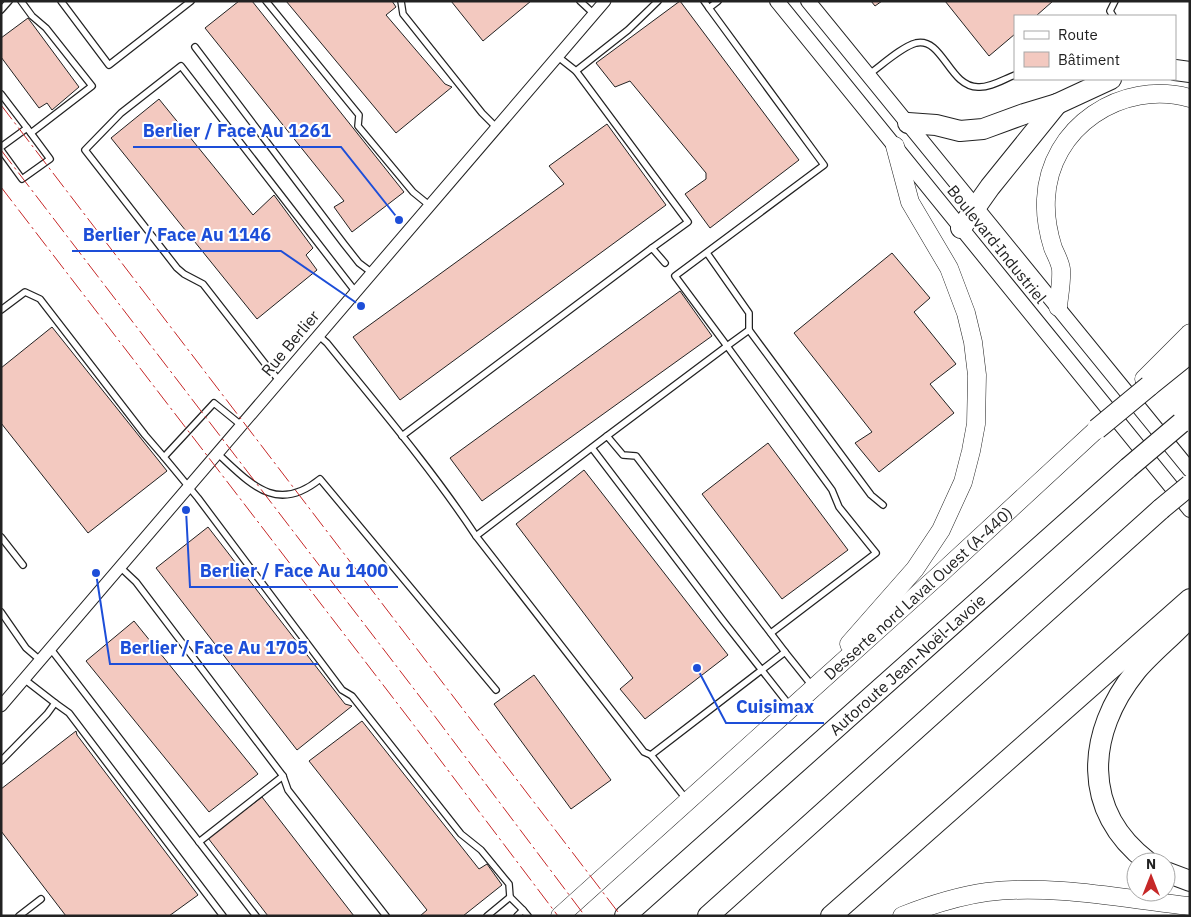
<svg xmlns="http://www.w3.org/2000/svg" width="1191" height="917" viewBox="0 0 1191 917" font-family="'IBM Plex Sans',sans-serif">
<style>
.building{fill:#f3c9c0;stroke:#222}
.lines{fill:none;stroke-linecap:round;stroke-linejoin:round}
.service-casing{stroke:#222;stroke-width:8}
.minor-casing{stroke:#222;stroke-width:13}
.tertiary-casing{stroke:#222;stroke-width:16}
.primary-casing{stroke:#222;stroke-width:19}
.motorway-casing{stroke:#222;stroke-width:22}
.service{stroke:#fff;stroke-width:5.5}
.minor{stroke:#fff;stroke-width:11}
.tertiary{stroke:#fff;stroke-width:14}
.primary{stroke:#fff;stroke-width:18}
.motorway{stroke:#fff;stroke-width:20}
.motorway-bridge-casing{stroke:#222;stroke-width:22;stroke-linecap:butt}
.motorway-bridge{stroke:#fff;stroke-width:20}
.power{stroke:#c62828;stroke-width:1;stroke-dasharray:18 4 2.5 4;stroke-linecap:butt}
.labels{text-anchor:middle;stroke-width:4;stroke-linejoin:round;paint-order:stroke}
.street-label{font-size:16px;fill:#222;stroke:#fff}
.leader{fill:none;stroke:#1d4ed8;stroke-width:2}
.callout-dot{fill:#1d4ed8;stroke:#fff;stroke-width:2}
.callout-label{font-size:18px;text-anchor:middle;font-weight:bold;fill:#1d4ed8;stroke:#fff;stroke-width:4;stroke-linejoin:round;paint-order:stroke}
</style>
<rect width="100%" height="100%" fill="#fff"/>
<g class="building">
<polygon points="239,1 252,1 404,192 352,232 334,207 344,201 205,28"/>
<polygon points="286,1 392,1 396,7 386,15 445,84 452,87 396,133"/>
<polygon points="451,1 531,1 483,41"/>
<polygon points="680,1 799,160 710,228 685,194 706,179 706,173 630,81 615,87 596,63"/>
<polygon points="871,1 882,1 875,6"/>
<polygon points="945,1 1053,1 1036,16 1015,16 1015,34 989,56"/>
<polygon points="28,18 79,87 52,110 47,103 39,108 1,57 1,38"/>
<polygon points="159,99 253,215 274,195 313,248 306,255 317,270 257,319 111,138"/>
<polygon points="607,124 666,205 400,400 353,337 564,184 549,166"/>
<polygon points="892,253 930,298 914,312 956,364 930,384 954,413 879,472 855,443 872,432 794,333"/>
<polygon points="680,291 712,336 482,501 450,458"/>
<polygon points="52,327 167,471 88,533 1,423 1,368"/>
<polygon points="768,443 848,550 782,599 702,494"/>
<polygon points="584,470 728,655 645,719 620,689 633,678 516,524"/>
<polygon points="208,527 345,704 352,706 297,750 156,568"/>
<polygon points="134,621 258,774 209,812 86,661"/>
<polygon points="534,675 611,780 571,809 494,704"/>
<polygon points="362,721 479,869 487,864 502,885 463,916 420,916 427,910 309,761"/>
<polygon points="76,731 77,735 198,895 169,916 66,916 1,831 1,789"/>
<polygon points="262,797 354,916 268,916 208,838"/>
</g>
<g class="lines">
<g class="service-casing">
<g id="service">
<polyline points="21,1 32,16 46,28 92,86 31,133"/>
<polyline points="61,1 109,65 191,1"/>
<polyline points="266,1 359,115 358,126 413,192 429,205"/>
<polyline points="401,1 403,14 482,113 496,127"/>
<polyline points="580,1 594,14"/>
<polyline points="704,1 709,8"/>
<polyline points="1,10 9,1"/>
<polyline points="1113,16 1110,11 1115,1"/>
<polyline points="195,47 344,244 359,263 371,272"/>
<polyline points="557,56 576,71 628,30 658,1"/>
<polyline points="576,71 688,222 652,248"/>
<path d="M868 75C881 66 901 47 916 43 943 37 949 87 978 87 990 88 1004 79 1015 75"/>
<polyline points="1,94 27,128 1,147"/>
<polyline points="1,150 22,179 50,159 27,128"/>
<polyline points="707,253 749,313 749,330"/>
<polyline points="1,310 25,292 40,299 145,435 164,457"/>
<path d="M318 335 327 343C378 406 431 468 476 536"/>
<polyline points="279,380 270,370 203,284 184,274 177,268 85,150 121,113 181,66 355,291"/>
<polyline points="241,425 214,403 164,457 198,498 342,690 352,696 461,834 481,850 509,884 510,897"/>
<polyline points="402,436 652,248 665,263"/>
<polyline points="607,436 727,346 675,276 824,165 709,8 718,1"/>
<polyline points="592,448 724,622 790,706"/>
<path d="M217 453C250 483 276 515 320 479L496 690"/>
<polyline points="1,537 23,565"/>
<polyline points="120,567 136,582 283,776 288,790 386,916"/>
<polyline points="1,612 26,648 40,660"/>
<polyline points="771,633 876,553 839,507 832,490 727,346 749,330 871,495 883,505"/>
<polyline points="50,648 256,916"/>
<polyline points="55,703 69,713 223,916"/>
<polyline points="651,755 644,752 476,536 607,436 623,455 636,456 785,652"/>
<polyline points="1,761 47,714 55,703 24,679"/>
<polyline points="687,800 651,755 785,652 813,687"/>
<polyline points="199,842 283,776"/>
<polyline points="19,916 41,899"/>
<polyline points="487,916 510,897 523,910"/>
<polyline points="517,916 523,910 528,916"/>
</g>
</g>
<g class="minor-casing">
<polyline id="minor" points="1,706 605,1"/>
</g>
<g class="tertiary-casing">
<g id="tertiary">
<polyline points="777,1 1190,510"/>
<polyline points="808,1 1190,470"/>
</g>
</g>
<g class="primary-casing">
<g id="primary">
<path d="M1058 307C1059 295 1062 282 1061 269 1060 262 1056 255 1053 248 1048 232 1045 216 1046 199 1049 127 1122 79 1190 98"/>
<polyline points="1144,379 1190,333"/>
<polyline points="849,644 915,569 941,530 963,482 971,451 976,424 977,375 973,342 966,313 949,268 910,202 895,146"/>
<path id="s1" d="M560 916 939 575 1097 429"/>
<path d="M902 916C930 905 958 896 987 892 1053 884 1124 899 1190 906"/>
</g>
</g>
<g class="motorway-casing">
<g id="motorway">
<polyline points="1175,70 1190,72"/>
<polyline points="908,123 936,125 960,131 983,129 1024,114 1057,104 1111,79"/>
<polyline points="961,228 990,187 1057,104"/>
<polyline points="1149,386 1190,353"/>
<path d="M1148 862C1081 811 1086 733 1136 671 1152 652 1173 636 1190 617"/>
<polyline points="1166,872 1190,881"/>
<path id="s2" d="M625 916 1128 468"/>
<polyline points="708,916 1161,509"/>
<polyline points="831,916 1190,599"/>
</g>
</g>
<use href="#service" class="service"/>
<use href="#minor" class="minor"/>
<use href="#tertiary" class="tertiary"/>
<use href="#primary" class="primary"/>
<use href="#motorway" class="motorway"/>
<g class="motorway-bridge-casing">
<g id="motorway-bridge">
<polyline points="1097,429 1149,386"/>
<polyline points="1128,468 1181,423"/>
<polyline points="1161,509 1190,485"/>
</g>
</g>
<use href="#motorway-bridge" class="motorway-bridge"/>
<g class="power">
<polyline points="1,105 621,916"/>
<polyline points="1,150 427,706 585,916"/>
<polyline points="1,187 410,720 558,916"/>
</g>
</g>
<g class="labels">
<g class="street-label">
<text transform="translate(997 244) rotate(51)" y="6">Boulevard Industriel</text>
<text transform="translate(290 343) rotate(-50)" y="6">Rue Berlier</text>
<text dy="6" stroke="none"><textPath href="#s1" startOffset="482">Desserte nord Laval Ouest (A-440)</textPath></text>
<text dy="6" stroke="none"><textPath href="#s2" startOffset="378">Autoroute Jean-Noël-Lavoie</textPath></text>
</g>
</g>
<path class="leader" d="M399 220L341 147H133M361 306L281 251H72M186 510L190 587H398M96 573L110 664H318M697 668L726 723H824"/>
<g class="callout-dot">
<circle cx="399" cy="220" r="5"/>
<circle cx="361" cy="306" r="5"/>
<circle cx="186" cy="510" r="5"/>
<circle cx="96" cy="573" r="5"/>
<circle cx="697" cy="668" r="5"/>
</g>
<g class="callout-label">
<text x="237" y="137">Berlier / Face Au 1261</text>
<text x="177" y="241">Berlier / Face Au 1146</text>
<text x="294" y="577">Berlier / Face Au 1400</text>
<text x="214" y="654">Berlier / Face Au 1705</text>
<text x="775" y="713">Cuisimax</text>
</g>
<rect width="1191" height="917" fill="none" stroke="#222222" stroke-width="5"/>
<rect x="1014" y="15" width="162" height="65" fill="#ffffff" stroke="#a7a7a7"/>
<rect x="1024" y="31" width="25" height="8" fill="#ffffff" stroke="#a7a7a7"/>
<text x="1058" y="40" font-size="15" fill="#222222">Route</text>
<rect x="1024" y="52" width="25" height="15" fill="#f3c9c0" stroke="#a7a7a7"/>
<text x="1058" y="65" font-size="15" fill="#222222">Bâtiment</text>
<g transform="translate(1151 877)"><circle r="24" fill="#ffffff" stroke="#a7a7a7"/>
<path d="M0-4L9 19L0 12L-9 19Z" fill="#c62828"/>
<text y="-8" font-size="14" font-weight="bold" text-anchor="middle" fill="#222222">N</text>
</g>
</svg>
